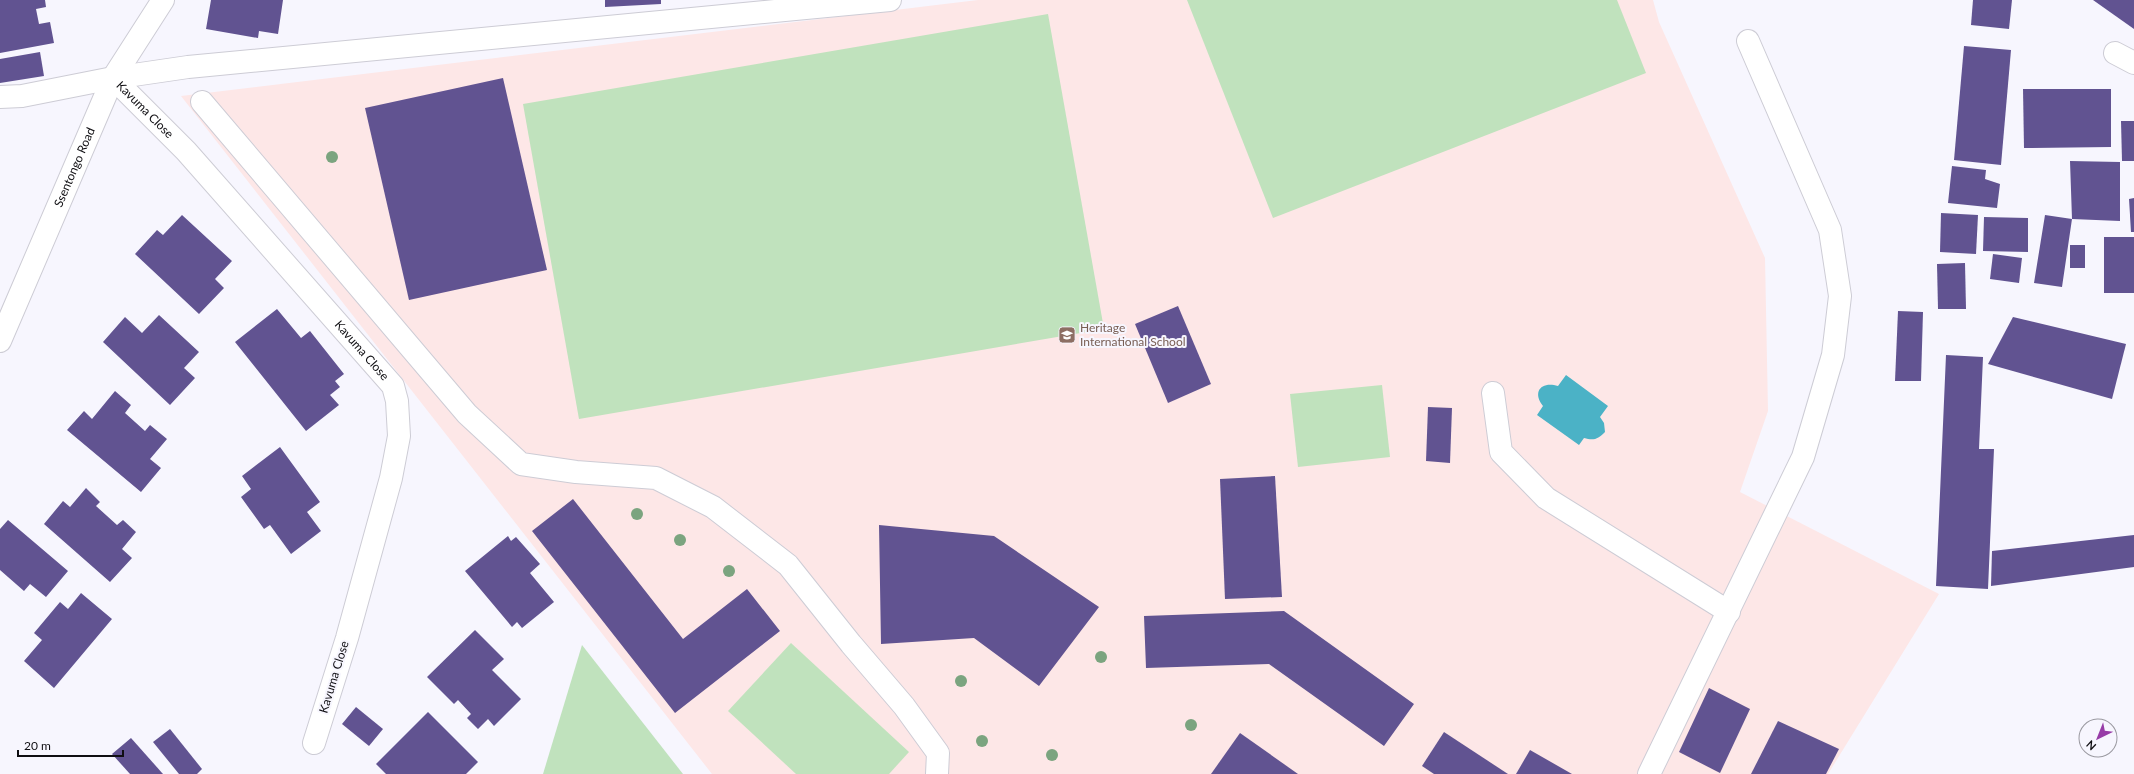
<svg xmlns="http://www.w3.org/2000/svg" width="2134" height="774" viewBox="0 0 2134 774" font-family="Lato,sans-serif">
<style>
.education{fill:#fde7e7}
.green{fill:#c0e2bd}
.water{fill:#4bb2c6}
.building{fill:#615391}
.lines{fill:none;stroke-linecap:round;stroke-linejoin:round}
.minor-casing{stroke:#cdccd5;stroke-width:24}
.minor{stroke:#fff;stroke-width:22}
.tree{fill:#7ba47f}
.labels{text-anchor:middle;stroke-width:4;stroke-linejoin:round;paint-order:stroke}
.street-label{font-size:12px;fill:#0f0e12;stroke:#f7f6fe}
.education-label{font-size:12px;fill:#785e54;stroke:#f7f6fe;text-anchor:start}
</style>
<rect width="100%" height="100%" fill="#f7f6fe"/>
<polygon class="education" points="978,0 1653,0 1659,22 1765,258 1768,411 1740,492 1939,594 1828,774 712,774 181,96"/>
<g class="green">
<polygon points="1187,0 1617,0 1646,73 1273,218"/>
<polygon points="1048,14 1104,329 579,419 523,104"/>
<polygon points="1382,385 1390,457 1298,467 1290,394"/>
<polygon points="791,643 909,752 889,774 796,774 728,711"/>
<polygon points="582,645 683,774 543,774"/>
</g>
<path class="water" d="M1566 375 1608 406 1600 417 1604 423 1605 432C1598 439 1594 441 1584 438L1579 445 1537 415 1543 406C1532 392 1541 381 1558 386Z"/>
<g class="building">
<polygon points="0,0 45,0 46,7 36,9 39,24 50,22 54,43 0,53"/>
<polygon points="211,0 283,0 278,34 259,31 258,38 206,29"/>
<polygon points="605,0 661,0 661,4 605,7"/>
<polygon points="1973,0 2012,0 2009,29 1971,25"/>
<polygon points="2093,0 2134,0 2134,29"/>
<polygon points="1964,46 2011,50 2001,165 1954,160"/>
<polygon points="40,52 44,76 0,83 0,59"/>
<polygon points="503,78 547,270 409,300 365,108"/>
<polygon points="2023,89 2111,89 2111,147 2024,148"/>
<polygon points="2121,121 2134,121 2134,161 2122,161"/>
<polygon points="2070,161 2120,162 2120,221 2072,219 2062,287 2034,283 2045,215 2072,219"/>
<polygon points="1952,166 1986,170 1985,179 2000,184 1997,208 1948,203"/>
<polygon points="2134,198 2134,232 2131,232 2129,199"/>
<polygon points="1941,213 1978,215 1976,254 1940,252"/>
<polygon points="182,215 232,261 215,279 224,288 199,314 135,254 157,230 163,235"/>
<polygon points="1984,217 2028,218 2028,252 1983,251"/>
<rect x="2104" y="237" width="30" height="56"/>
<rect x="2070" y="245" width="15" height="23"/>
<polygon points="1993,254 2022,258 2019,283 1990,279"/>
<polygon points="1965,263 1966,309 1938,309 1937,264"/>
<polygon points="1178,306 1211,384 1168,403 1135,324"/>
<polygon points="277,309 301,338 310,331 344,374 335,381 340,387 330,395 339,405 306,431 235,342"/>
<polygon points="1898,311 1923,312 1921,381 1895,381"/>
<polygon points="159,315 199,352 184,368 195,378 170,405 103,342 125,317 142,333"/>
<polygon points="2013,317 2126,344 2112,399 1988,364"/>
<polygon points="1946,355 1983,357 1979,449 1994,449 1988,589 1936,586"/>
<polygon points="115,391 131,405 125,413 145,431 150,425 167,439 150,459 161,468 141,492 67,430 84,411 92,419"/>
<polygon points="1428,407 1452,408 1450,463 1426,461"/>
<polygon points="280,447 320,502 307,512 321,531 291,554 270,525 264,529 241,497 251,489 242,476"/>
<polygon points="1275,476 1282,597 1225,599 1220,479"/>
<polygon points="86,488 100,502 96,506 117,525 123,520 136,532 122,549 132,558 110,582 44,524 63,501 70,507"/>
<polygon points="573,499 683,639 747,589 780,631 675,713 532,531"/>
<polygon points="8,520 68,571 46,597 30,584 24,591 0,570 0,529"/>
<polygon points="879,525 994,536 1099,607 1039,686 974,638 881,644"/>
<polygon points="2134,535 2134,567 1991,586 1992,551"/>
<polygon points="508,536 511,541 516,537 540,564 530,573 554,602 522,628 517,622 512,627 465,571"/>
<polygon points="81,593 112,619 54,688 24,661 42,640 34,633 60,602 68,609"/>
<polygon points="1284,611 1414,704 1384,746 1269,664 1146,668 1144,616"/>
<polygon points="475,630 504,659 492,670 521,699 494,726 488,719 478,729 467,718 471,714 458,700 454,704 427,677"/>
<polygon points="1709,688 1750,709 1720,773 1679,752"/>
<polygon points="356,707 383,729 369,746 342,724"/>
<polygon points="428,712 478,762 466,774 386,774 376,764"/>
<polygon points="1778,721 1839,749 1826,774 1751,774"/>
<polygon points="170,729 202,769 197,774 179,774 153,742"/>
<polygon points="1444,732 1508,774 1434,774 1422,766"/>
<polygon points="1240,733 1298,774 1211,774"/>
<polygon points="131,738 163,774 130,774 112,754"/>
<polygon points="1530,750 1572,774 1516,774"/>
</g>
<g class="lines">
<g class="minor-casing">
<g id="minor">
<polyline points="2115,53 2134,63"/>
<path id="s1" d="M113 78 186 151 393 386 397 401 399 436 391 478 347 638 314 743"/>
<polyline points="0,97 22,96 113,78 188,67 890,0"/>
<polyline points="202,102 467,414 521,464 576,472 656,478 713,507 788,565 851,644 904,706 938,753 937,774"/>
<path id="s2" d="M0 341 113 78 163 0"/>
<polyline points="1493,393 1501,452 1546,498 1729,612"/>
<polyline points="1649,774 1803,457 1833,355 1840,296 1830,230 1748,41"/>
</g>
</g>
<use href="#minor" class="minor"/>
</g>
<g class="tree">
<circle cx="332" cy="157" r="6"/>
<circle cx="637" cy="514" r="6"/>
<circle cx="680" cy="540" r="6"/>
<circle cx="729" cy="571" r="6"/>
<circle cx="1101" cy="657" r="6"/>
<circle cx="961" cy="681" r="6"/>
<circle cx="1191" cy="725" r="6"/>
<circle cx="982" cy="741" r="6"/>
<circle cx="1052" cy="755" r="6"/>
</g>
<defs>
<g id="school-square" transform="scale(0.9)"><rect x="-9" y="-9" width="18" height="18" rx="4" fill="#8d6e63" stroke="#f7f6fe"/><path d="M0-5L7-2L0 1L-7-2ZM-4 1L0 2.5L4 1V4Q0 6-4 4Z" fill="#fff"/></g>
</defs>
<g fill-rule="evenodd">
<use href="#school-square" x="1067" y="335"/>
</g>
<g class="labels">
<g class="street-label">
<text dy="4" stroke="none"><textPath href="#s1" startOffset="45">Kavuma Close</textPath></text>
<text dy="4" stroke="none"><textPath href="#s2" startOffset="189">Ssentongo Road</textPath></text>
<text dy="4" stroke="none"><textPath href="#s1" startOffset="369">Kavuma Close</textPath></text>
<text transform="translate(334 677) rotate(-73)" y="4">Kavuma Close</text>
</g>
<g class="education-label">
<text x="1080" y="332">Heritage<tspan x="1080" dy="14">International School</tspan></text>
</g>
</g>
<g transform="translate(2098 738) rotate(223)"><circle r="19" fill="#f7f6fe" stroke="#9a99a0"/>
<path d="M0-3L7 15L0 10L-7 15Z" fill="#973ca7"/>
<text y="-6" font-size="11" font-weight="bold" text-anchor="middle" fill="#0f0e12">N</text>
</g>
<path d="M18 750v6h105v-6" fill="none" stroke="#0f0e12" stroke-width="2"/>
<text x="24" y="750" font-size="12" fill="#0f0e12" stroke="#f7f6fe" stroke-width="3" paint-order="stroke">20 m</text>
</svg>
